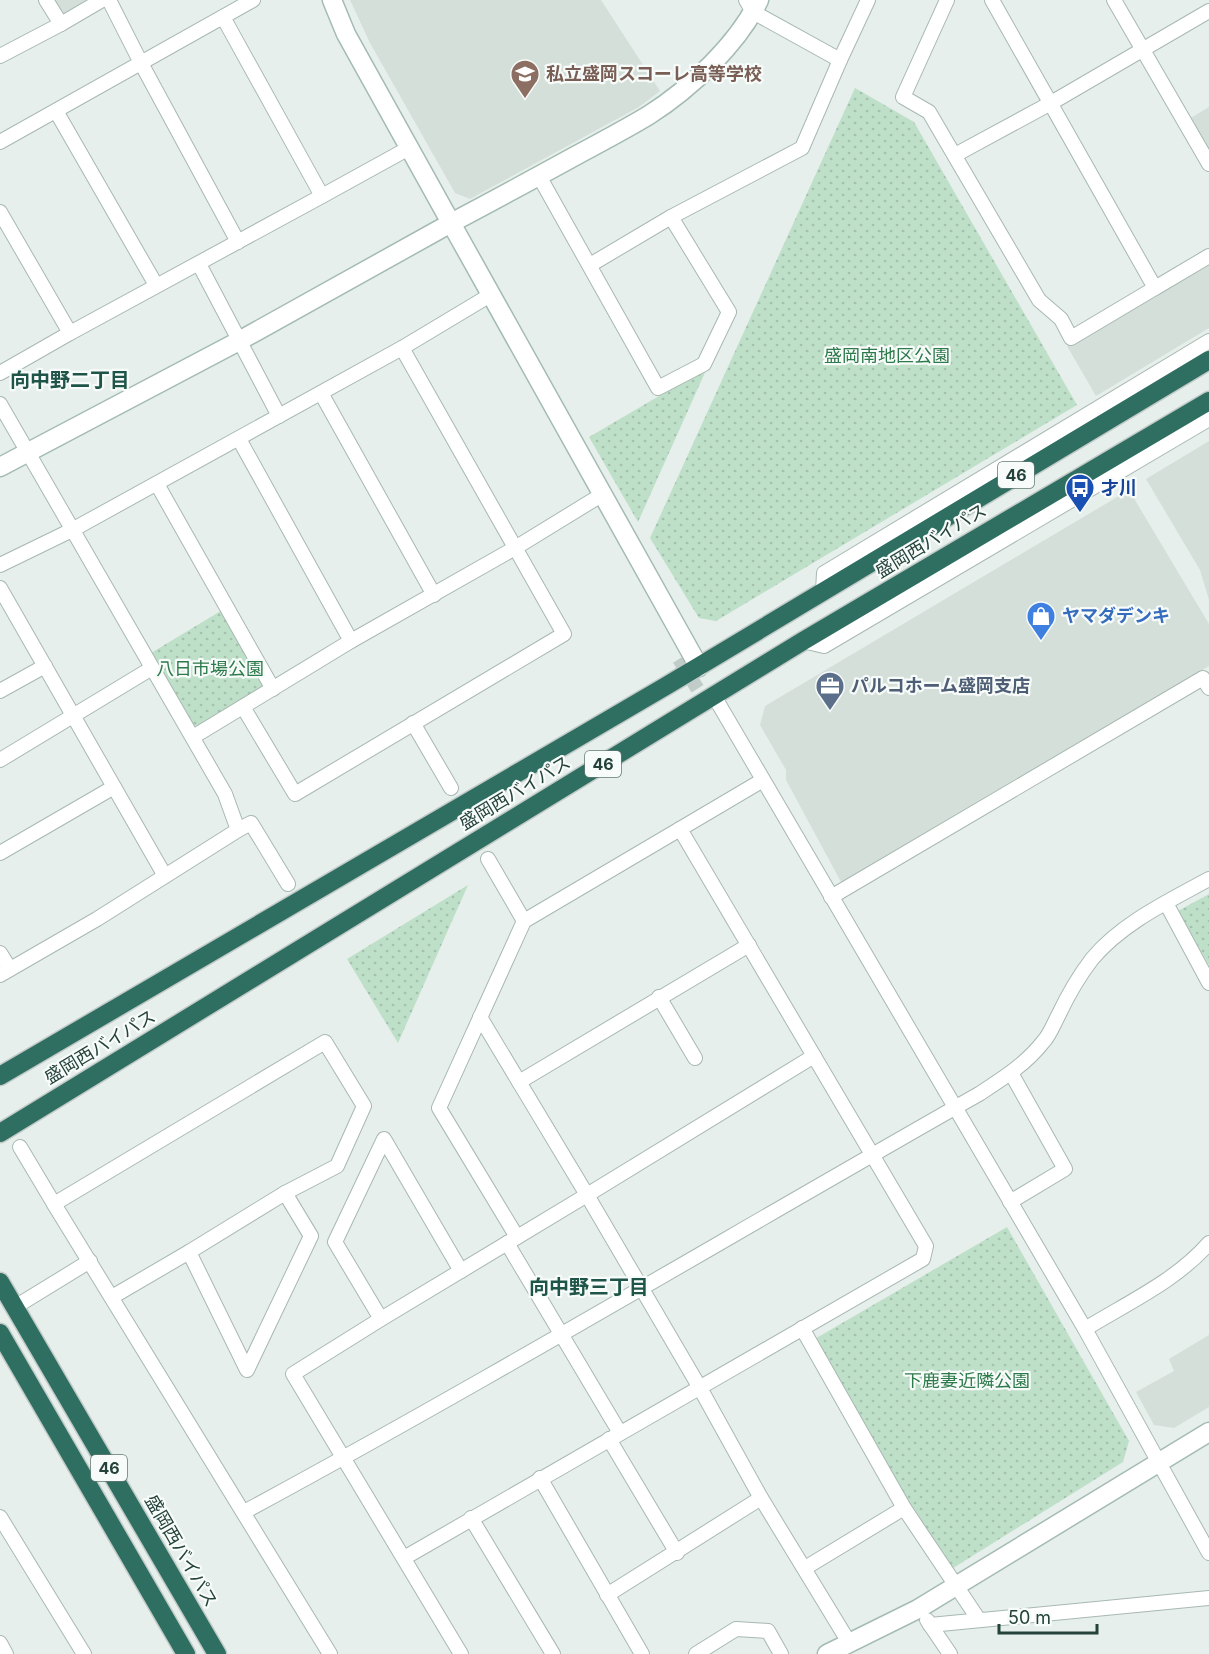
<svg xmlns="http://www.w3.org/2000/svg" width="1209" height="1654" viewBox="0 0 1209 1654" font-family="Inter,'Noto Sans JP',sans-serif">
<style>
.built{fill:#d4dfda}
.park{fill:url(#park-dots)}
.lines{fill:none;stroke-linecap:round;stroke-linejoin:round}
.street-tunnel{stroke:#bfccc8;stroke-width:14;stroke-dasharray:14 7;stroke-linecap:butt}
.street-casing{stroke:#a8b8b2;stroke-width:16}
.secondary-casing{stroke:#a4bbb3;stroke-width:21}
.highway-casing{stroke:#c2cac8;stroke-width:21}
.street{stroke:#fff;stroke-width:14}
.secondary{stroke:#fff;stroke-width:18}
.highway{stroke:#2f6f62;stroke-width:18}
.labels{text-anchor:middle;stroke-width:4.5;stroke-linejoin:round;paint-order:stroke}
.shield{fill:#f7fbf9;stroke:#637a73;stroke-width:1.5}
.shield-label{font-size:16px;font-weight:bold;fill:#24423a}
.education-label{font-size:18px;font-weight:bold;fill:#785e54;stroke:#f7fbf9;text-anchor:start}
.park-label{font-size:18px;fill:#2d7a4b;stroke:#f7fbf9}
.transit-label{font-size:18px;font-weight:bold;fill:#164399;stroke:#f7fbf9;text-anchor:start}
.street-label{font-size:18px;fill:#24423a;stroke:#f7fbf9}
.shop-label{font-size:18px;font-weight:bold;fill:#366cbe;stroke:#f7fbf9;text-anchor:start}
.service-label{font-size:18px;font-weight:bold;fill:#4e5e75;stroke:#f7fbf9;text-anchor:start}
.neighbourhood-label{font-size:20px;font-weight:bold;fill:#1f5548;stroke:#f7fbf9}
</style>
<defs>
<pattern id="park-dots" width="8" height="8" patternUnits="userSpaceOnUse" patternTransform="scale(1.5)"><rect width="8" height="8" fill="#bfe0c8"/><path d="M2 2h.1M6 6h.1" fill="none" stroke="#a4c1ad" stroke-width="1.8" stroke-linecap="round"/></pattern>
</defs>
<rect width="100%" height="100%" fill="#e6efeb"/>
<g class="built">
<polygon points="53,0 89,0 62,16"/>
<polygon points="350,0 601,0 660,91 639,107 470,199 455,193 370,43"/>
<polygon points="1209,107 1209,155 1189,119"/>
<polygon points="1209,261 1209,328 1096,396 1067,346"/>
<polygon points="1209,441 1209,600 1200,570 1146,479"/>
<polygon points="1129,490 1209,624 1209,666 846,884 841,882 786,780 786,770 760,725 765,706"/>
<polygon points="1209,1335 1209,1407 1174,1428 1154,1425 1136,1392 1174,1371 1169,1359"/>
</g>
<g class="park">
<polygon points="855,88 914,122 1077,405 716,621 699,618 650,538"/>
<polygon points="707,368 638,522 589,437"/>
<polygon points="224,609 266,687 201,728 194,725 151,653"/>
<polygon points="468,885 398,1043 347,959"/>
<polygon points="1209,894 1209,965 1178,911"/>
<polygon points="1007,1227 1129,1441 1123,1462 950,1570 813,1340"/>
</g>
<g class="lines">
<polyline class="street-tunnel" points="679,659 712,712"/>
<g class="street-casing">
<g id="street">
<polyline points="46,0 61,24"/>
<polyline points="109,0 141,63 238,242"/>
<polyline points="947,0 903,97 929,112 1039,300 1061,319 1071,338 1155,288"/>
<polyline points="992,0 1155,288 1209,256"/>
<polyline points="1114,0 1209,164"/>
<polyline points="0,56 61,24 102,0"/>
<polyline points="840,60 868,0"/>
<polyline points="56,111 156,285"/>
<polyline points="0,142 253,0"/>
<polyline points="955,155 1051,103 1209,11"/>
<polyline points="539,176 658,388 704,364 729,312 671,217 590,265"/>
<polyline points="322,196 409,148"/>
<polyline points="0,212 70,333 322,196 223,17"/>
<polyline points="671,217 802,148 840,60 753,12 746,0"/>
<polyline points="199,264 279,416"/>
<polyline points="402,348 492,294"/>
<polyline points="0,373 70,333"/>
<polyline points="321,393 434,595"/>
<polyline points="0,404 225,794 238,830 97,919 0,975"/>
<polyline points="239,439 351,641"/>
<polyline points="157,484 273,689"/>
<polyline points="0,565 72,530 402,348 564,634 295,794 243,707"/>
<polyline points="0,588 165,876"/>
<polyline points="823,591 824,573 1209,341"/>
<polyline points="803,641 824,646 1209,419"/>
<polyline points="0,691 45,666"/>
<polyline points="714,696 1085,1329"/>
<polyline points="413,723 451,788"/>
<polyline points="193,737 351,641 515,548 603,494"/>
<polyline points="0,760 152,668"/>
<polyline points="680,829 763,780"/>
<polyline points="238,830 251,823 288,884"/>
<polyline points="0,853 114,787"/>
<polyline points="488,859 524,921"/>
<polyline points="831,897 1203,678 1209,688"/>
<polyline points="1166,903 1209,983"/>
<polyline points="0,953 10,969"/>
<polyline points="659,997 695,1058"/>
<polyline points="480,1017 587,1195 814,1056"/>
<polyline points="519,1082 749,945"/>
<polyline points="20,1147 54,1204"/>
<polyline points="1010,1202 1065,1169 1011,1073"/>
<polyline points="507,1243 620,1433"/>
<path d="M1209 1243C1176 1281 1127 1303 1085 1329L1209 1553"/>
<polyline points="189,1252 247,1370 311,1236 285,1193"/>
<polyline points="112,1297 189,1252 285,1193 337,1166 364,1106 325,1042 54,1204 330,1654"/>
<polyline points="15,1307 90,1261"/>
<polyline points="381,1319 335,1242 384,1139 461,1271"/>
<polyline points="802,1328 904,1508 805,1568"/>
<polyline points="609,1439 677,1553"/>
<polyline points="540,1478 642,1654"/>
<polyline points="904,1508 979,1620"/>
<path d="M244 1512C492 1378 734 1233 979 1094 1002 1079 1026 1064 1043 1042 1050 1035 1054 1023 1059 1014 1068 995 1079 976 1092 959 1122 923 1169 901 1209 879"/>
<polyline points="0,1517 84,1654"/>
<polyline points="471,1518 553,1654"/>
<polyline points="404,1558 923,1259 926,1246 680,829 524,921 439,1108 517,1237"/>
<polyline points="607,1595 761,1498"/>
<polyline points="927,1620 950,1654"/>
<polyline points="930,1625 1209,1598"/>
<polyline points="0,1643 6,1654"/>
<polyline points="461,1654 293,1374 381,1319 587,1195 700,1388 761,1498 850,1644"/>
<polyline points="696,1654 736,1629 768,1631 781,1654"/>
</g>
</g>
<g class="secondary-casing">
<g id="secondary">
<path d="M332 0 346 34 451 223C493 201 535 178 577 155 601 142 626 129 649 115 690 89 738 44 759 0"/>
<polyline points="0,467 239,341 451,223 699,667"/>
<polyline points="827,1654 918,1609 1209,1432"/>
</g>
</g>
<g class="highway-casing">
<g id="highway">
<polyline points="0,1076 666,686 1209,360"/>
<polyline points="0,1133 803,641 1209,401"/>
<polyline points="0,1282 217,1654"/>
<polyline points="0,1333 186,1654"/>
</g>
</g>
<use href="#street" class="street"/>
<use href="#secondary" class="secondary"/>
<use href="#highway" class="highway"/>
</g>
<defs>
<g id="school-pin" transform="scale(1.5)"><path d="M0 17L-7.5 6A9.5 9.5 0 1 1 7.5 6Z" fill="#8d6e63" stroke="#f7fbf9"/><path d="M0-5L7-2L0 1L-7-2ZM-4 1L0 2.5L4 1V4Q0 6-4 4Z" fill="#fff"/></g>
<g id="bus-pin" transform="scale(1.5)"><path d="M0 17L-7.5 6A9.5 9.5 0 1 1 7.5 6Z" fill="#1a4fb4" stroke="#f7fbf9"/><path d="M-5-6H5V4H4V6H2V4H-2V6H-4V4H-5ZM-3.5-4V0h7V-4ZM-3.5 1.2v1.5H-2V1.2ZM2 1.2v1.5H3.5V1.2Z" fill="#fff"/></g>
<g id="shop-pin" transform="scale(1.5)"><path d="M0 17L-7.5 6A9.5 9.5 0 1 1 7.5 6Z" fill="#3f7fe0" stroke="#f7fbf9"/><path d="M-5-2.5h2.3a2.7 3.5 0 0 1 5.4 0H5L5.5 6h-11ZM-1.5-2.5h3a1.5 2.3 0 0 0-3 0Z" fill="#fff"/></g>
<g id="office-pin" transform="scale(1.5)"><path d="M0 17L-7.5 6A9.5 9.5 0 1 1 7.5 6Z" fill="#5c6f8a" stroke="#f7fbf9"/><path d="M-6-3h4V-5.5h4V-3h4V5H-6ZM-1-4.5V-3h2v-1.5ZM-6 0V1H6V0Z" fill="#fff"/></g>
</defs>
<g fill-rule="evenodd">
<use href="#school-pin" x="525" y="74"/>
<use href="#bus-pin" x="1080" y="488"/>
<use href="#shop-pin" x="1041" y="616"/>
<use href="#office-pin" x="830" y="686"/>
</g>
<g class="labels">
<g class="shield">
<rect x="998" y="462" width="36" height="26" rx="4.5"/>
<rect x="585" y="751" width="36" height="26" rx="4.5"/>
<rect x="91" y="1455" width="36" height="26" rx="4.5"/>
</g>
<g class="shield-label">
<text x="1016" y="481">46</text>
<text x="603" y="770">46</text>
<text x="109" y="1474">46</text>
</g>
<g class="education-label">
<text x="546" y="80">私立盛岡スコーレ高等学校</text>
</g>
<g class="park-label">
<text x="887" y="362">盛岡南地区公園</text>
<text x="210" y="675">八日市場公園</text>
<text x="967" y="1387">下鹿妻近隣公園</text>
</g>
<g class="transit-label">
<text x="1101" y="494">才川</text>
</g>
<g class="street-label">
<text transform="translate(931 541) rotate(-31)" y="6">盛岡西バイパス</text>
<text transform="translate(515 793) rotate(-31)" y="6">盛岡西バイパス</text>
<text transform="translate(100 1047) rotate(-31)" y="6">盛岡西バイパス</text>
<text transform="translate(181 1551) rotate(60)" y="6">盛岡西バイパス</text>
</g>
<g class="shop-label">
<text x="1062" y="622">ヤマダデンキ</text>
</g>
<g class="service-label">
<text x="851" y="692">パルコホーム盛岡支店</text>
</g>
<g class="neighbourhood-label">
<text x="70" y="387">向中野二丁目</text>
<text x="589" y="1294">向中野三丁目</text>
</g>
</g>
<path d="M999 1624v9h98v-9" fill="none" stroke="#24423a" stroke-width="3"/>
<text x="1008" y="1624" font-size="18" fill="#24423a" stroke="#f7fbf9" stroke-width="4.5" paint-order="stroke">50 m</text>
</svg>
